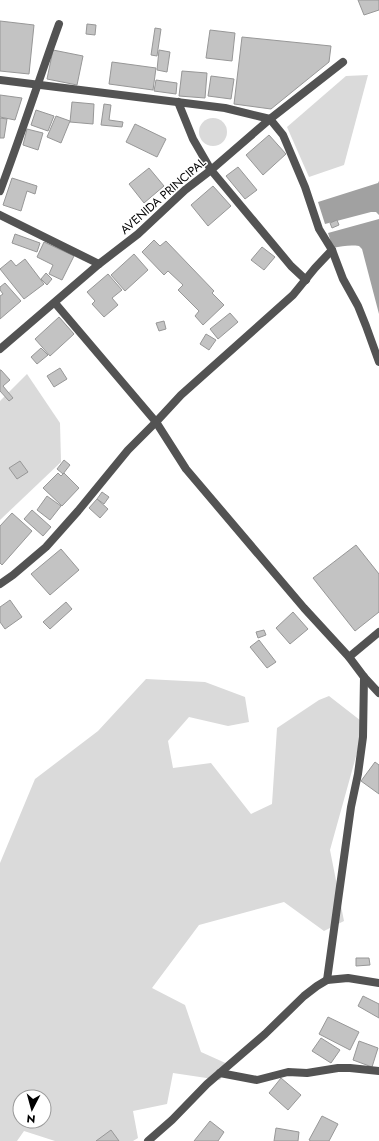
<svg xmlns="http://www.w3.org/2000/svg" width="379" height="1141" viewBox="0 0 379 1141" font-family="Jost,sans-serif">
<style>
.green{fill:#dadada;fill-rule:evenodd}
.water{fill:#a1a1a1}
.building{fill:#c3c3c3;stroke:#979797}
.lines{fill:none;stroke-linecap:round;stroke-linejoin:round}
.street{stroke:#535353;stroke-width:8}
.labels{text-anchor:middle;stroke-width:3;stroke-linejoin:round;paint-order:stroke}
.street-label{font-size:12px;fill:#000;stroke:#fff}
</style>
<rect width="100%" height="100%" fill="#fff"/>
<g class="green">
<polygon points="368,75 344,165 309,177 287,127 346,76"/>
<circle cx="213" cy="132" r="14"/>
<polygon points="27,374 60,423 61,462 0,520 0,401"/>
<path d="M146 679 205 682 245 697 249 722 228 726 189 717 168 741 173 768 211 763 251 814 272 804 277 728 319 700 329 696 365 724 330 850 344 921 324 931 284 902 199 925 152 988 185 1005 201 1052 230 1065 220 1080 173 1073 167 1104 133 1111 138 1138 133 1141H55L24 1131 17 1141H0V863L35 779 98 731ZM20 1097H44V1121H20Z"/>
</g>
<g class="water">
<polygon points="379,181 379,215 376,212 371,212 325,224 318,202 378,183"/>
<path d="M379 219V314L362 249 359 246C350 245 342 246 333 248L328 233Z"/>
</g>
<g class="building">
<polygon points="358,0 379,0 379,10 364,15"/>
<polygon points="0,21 34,25 29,74 0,71"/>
<polygon points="87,24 96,25 95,35 86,34"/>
<polygon points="155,28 161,29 157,56 151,55"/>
<polygon points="210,30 235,33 232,61 206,58"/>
<polygon points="242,37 331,46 329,62 271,109 234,104"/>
<polygon points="53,50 83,56 77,85 47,79"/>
<polygon points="159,50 170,52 167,72 157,70"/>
<polygon points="112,62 156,68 153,90 109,84"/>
<polygon points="182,71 207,73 205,98 179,96"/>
<polygon points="211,76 234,79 231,99 208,96"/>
<polygon points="156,80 177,83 176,94 154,91"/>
<polygon points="0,95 22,98 15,120 0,117"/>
<polygon points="72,102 94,104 93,124 70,122"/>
<polygon points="104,104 111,105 109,120 123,122 122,127 101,125"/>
<polygon points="36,110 54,116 48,131 31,125"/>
<polygon points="56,116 70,121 61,143 47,137"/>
<polygon points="0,118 7,119 4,138 0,138"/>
<polygon points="135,124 166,139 157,157 126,142"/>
<polygon points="27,129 43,133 38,150 23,145"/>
<polygon points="269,135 286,154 263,175 246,155"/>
<polygon points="238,167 257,190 245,199 226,176"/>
<polygon points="149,168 164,186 144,203 129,184"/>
<polygon points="12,178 37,186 35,194 27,191 21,211 3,205"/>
<polygon points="213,186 231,206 208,226 191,205"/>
<polygon points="337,220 339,225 332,228 330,223"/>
<polygon points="15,234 40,243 37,252 12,243"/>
<polygon points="154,240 160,246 166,241 214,291 212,293 224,305 203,325 195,316 199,311 178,290 183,285 168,271 164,275 142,252"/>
<polygon points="44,242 74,256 62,280 49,274 53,265 37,257"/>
<polygon points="262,247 275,257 264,270 251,260"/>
<polygon points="134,254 148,270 125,291 111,275"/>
<polygon points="25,259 44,284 24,299 0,269 11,260 16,266"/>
<polygon points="46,273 52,279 47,285 41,279"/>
<polygon points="108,274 122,290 112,298 118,305 104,317 92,304 95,301 87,292"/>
<polygon points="5,283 21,301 0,319 0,296 3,294 0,290 0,287"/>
<polygon points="230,313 238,322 218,339 210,329"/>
<polygon points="59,317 74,334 50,356 35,339"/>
<polygon points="164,321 166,329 159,331 156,323"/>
<polygon points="206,334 216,340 209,350 200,344"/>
<polygon points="41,348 48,355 37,364 31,357"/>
<polygon points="60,368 67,379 54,387 47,376"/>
<polygon points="0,370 1,370 10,380 3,386 13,398 9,401 0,391"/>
<polygon points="64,460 70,465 63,474 57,469"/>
<polygon points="20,461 28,472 17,479 9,468"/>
<polygon points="58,473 61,476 64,473 79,488 62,506 43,488"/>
<polygon points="102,492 109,497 104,504 97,499"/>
<polygon points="47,496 61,506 50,520 37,510"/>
<polygon points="97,499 108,509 100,518 89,508"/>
<polygon points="32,510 51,527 43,536 24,519"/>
<polygon points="12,513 32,531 2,565 0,563 0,526"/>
<polygon points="356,545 379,574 379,612 355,631 313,578"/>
<polygon points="61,549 79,570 50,595 31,574"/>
<polygon points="10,600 22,617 5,629 0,622 0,607"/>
<polygon points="66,602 72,609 50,629 43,622"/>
<polygon points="293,612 308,629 290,644 276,628"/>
<polygon points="264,630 266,635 258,638 256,632"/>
<polygon points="259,640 276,662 267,668 250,647"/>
<polygon points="375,762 379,765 379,794 361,781"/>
<polygon points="356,958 369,958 370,965 356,966"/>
<polygon points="363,996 379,1004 379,1018 358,1006"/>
<polygon points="328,1017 359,1032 350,1050 319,1034"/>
<polygon points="321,1038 340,1050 331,1063 312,1051"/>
<polygon points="359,1041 378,1048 372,1067 353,1060"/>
<polygon points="281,1078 301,1095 288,1110 269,1093"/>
<polygon points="322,1116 338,1124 329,1141 311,1141 309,1140"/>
<polygon points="210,1121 224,1132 218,1141 194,1141"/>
<polygon points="276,1128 299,1132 298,1141 274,1141"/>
<polygon points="111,1130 119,1141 96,1141"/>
</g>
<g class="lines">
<g class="street">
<polyline points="0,80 225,108 270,119 283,135 286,142 305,187 319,229 332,250 343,279 358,306 366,326 379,362"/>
<polyline points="178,102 193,139 211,170 291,266 306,280"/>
<path d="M0 191C21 136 39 79 59 24"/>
<polyline points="0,215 99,264"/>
<polyline points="55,303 156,422 186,469 304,608 349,657 364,677 379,693"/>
<polyline points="0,349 99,264 138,234 185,190 211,170 270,119 343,62"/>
<polyline points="0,584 13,575 46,547 78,511 128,450 156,422 181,395 293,295 315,268 332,250"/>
<polyline points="349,657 379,632"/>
<polyline points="327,980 351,807 358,774 363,737 364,677"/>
<polyline points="220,1073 257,1080 288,1072 307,1073 338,1068 350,1068 379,1071"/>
<polyline points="148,1141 172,1120 207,1084 265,1034 304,996 317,986 327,980 348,978 379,983"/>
</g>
</g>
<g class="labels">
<g class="street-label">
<text transform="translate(163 196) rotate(-41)" y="4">AVENIDA PRINCIPAL</text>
</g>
</g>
<g transform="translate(32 1109) rotate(186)"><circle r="19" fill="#ffffff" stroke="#999999"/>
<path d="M0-3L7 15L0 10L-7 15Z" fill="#000000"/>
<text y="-6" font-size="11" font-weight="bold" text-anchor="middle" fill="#000000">N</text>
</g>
</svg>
